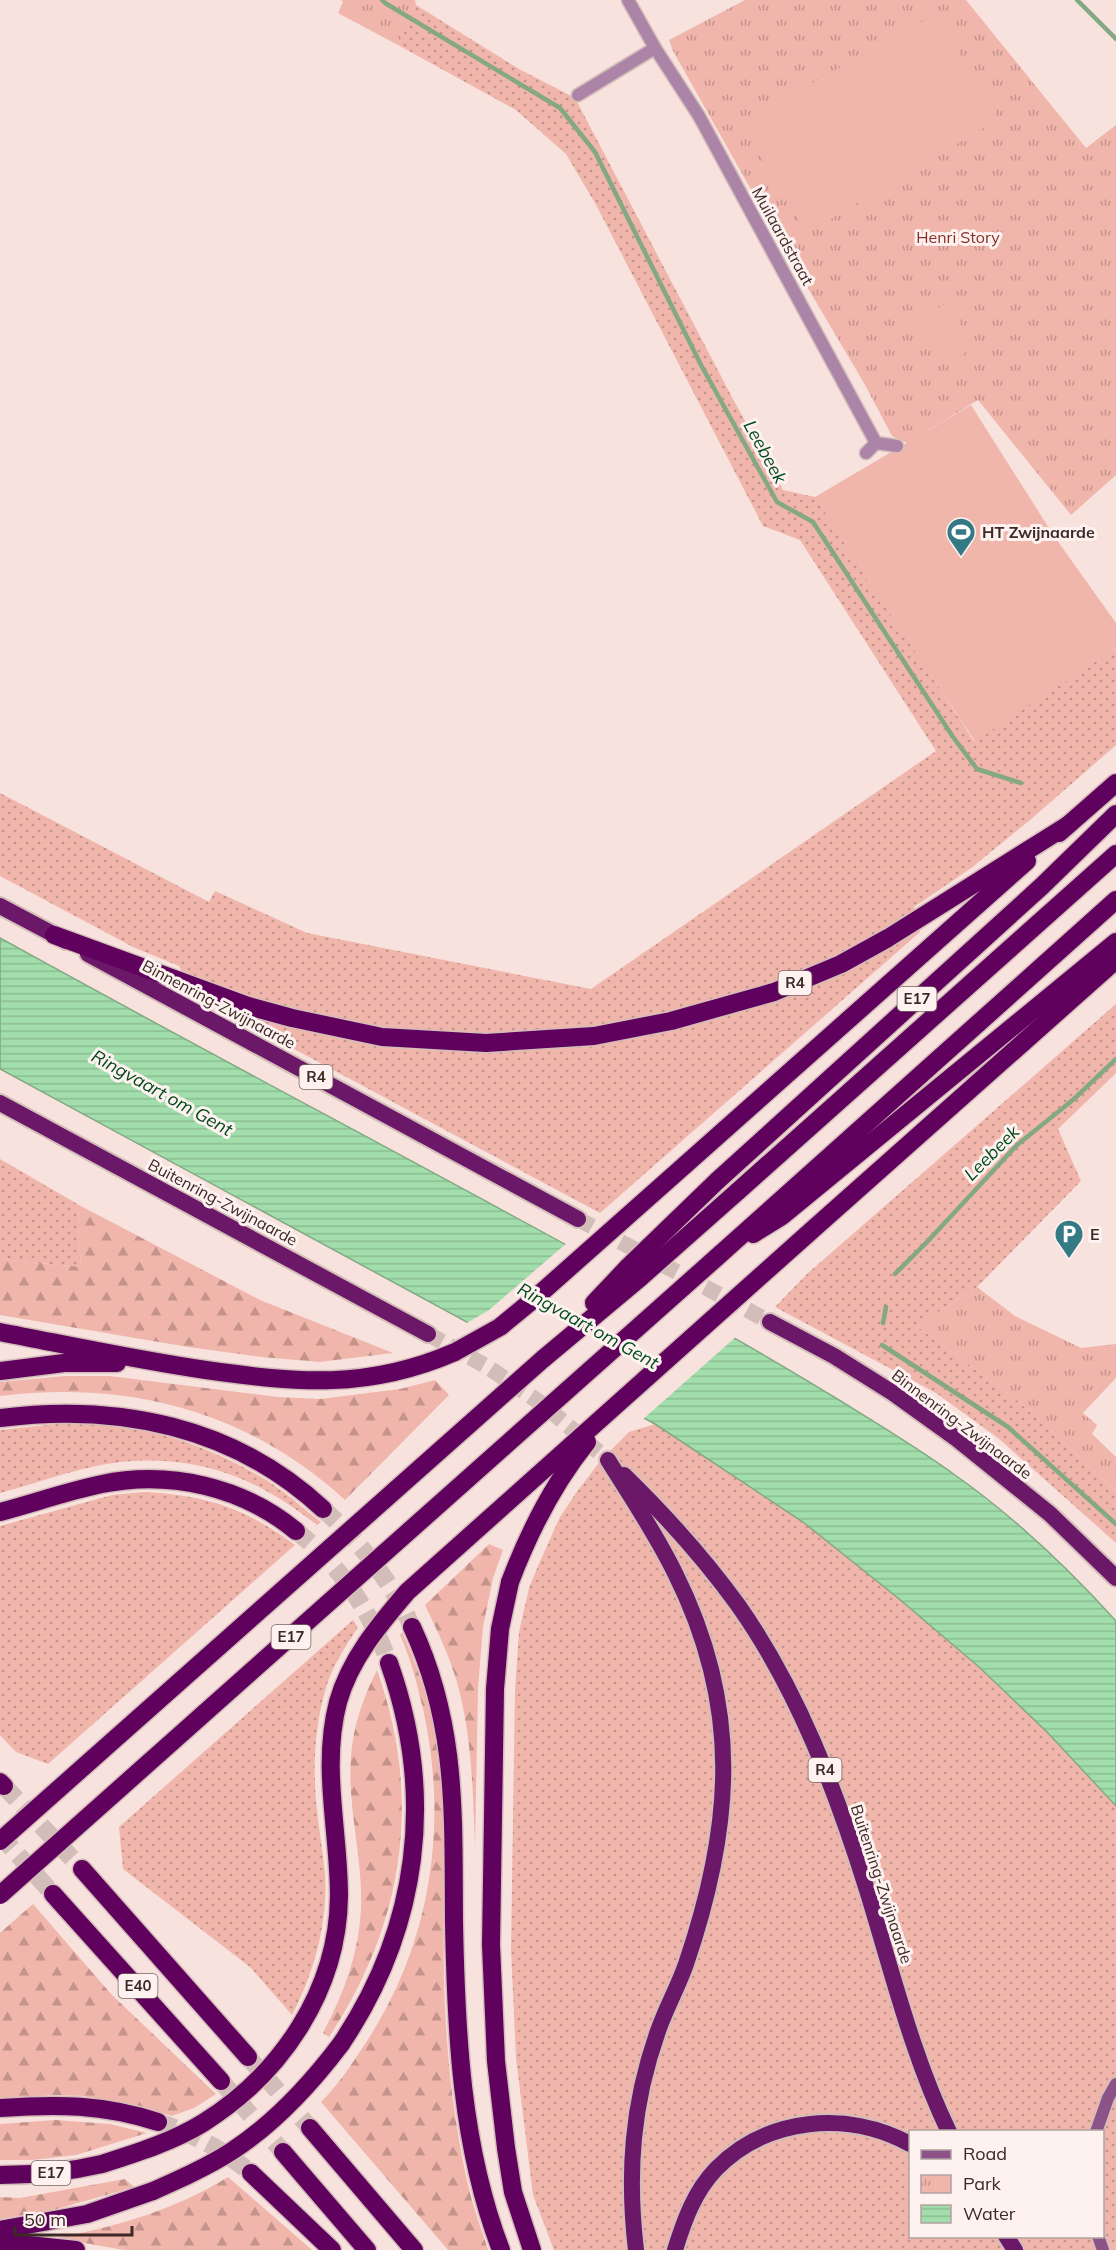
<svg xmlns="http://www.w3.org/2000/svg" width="1116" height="2250" viewBox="0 0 1116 2250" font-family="Mulish,sans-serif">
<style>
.grass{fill:url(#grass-dots);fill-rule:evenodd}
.forest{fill:url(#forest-firs)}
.park{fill:url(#park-tufts)}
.pitch{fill:#f0b5ab}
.water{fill:url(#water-rules);stroke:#83a883;stroke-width:1.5}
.pier{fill:#f8e2de}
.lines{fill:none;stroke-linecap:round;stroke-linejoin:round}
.stream{stroke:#83a883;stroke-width:4.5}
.trunk-tunnel{stroke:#d3bdb9;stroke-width:16;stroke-dasharray:16 8;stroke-linecap:butt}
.motorway-tunnel{stroke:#d3bdb9;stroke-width:18;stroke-dasharray:18 9;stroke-linecap:butt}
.minor-casing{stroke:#d3bdb9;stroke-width:15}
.secondary-casing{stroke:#d3bdb9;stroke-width:15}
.trunk-casing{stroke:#d3bdb9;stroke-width:20}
.motorway-casing{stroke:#d3bdb9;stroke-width:21}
.minor{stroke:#ac84a8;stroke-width:12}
.secondary{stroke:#8c5389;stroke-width:12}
.trunk{stroke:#6a1867;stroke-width:16}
.motorway{stroke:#5f015d;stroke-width:18}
.motorway-bridge-casing{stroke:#d3bdb9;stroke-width:21;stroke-linecap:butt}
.motorway-bridge{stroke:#5f015d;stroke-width:18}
.labels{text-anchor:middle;stroke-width:6;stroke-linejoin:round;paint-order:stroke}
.shield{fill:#fdf2f0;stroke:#776562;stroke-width:1.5}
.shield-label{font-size:15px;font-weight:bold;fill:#3d2925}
.street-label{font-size:16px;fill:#3d2925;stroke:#fdf2f0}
.park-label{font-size:16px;fill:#872e24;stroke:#fdf2f0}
.poi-label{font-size:16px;font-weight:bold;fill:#3d2925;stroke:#fdf2f0;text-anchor:start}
.water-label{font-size:18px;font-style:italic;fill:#004a1c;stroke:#fdf2f0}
</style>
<defs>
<pattern id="grass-dots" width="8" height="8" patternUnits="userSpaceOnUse" patternTransform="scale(1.5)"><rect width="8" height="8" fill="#f0b5ab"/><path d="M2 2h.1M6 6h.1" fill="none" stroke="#c4938b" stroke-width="1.8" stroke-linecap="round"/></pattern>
<pattern id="forest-firs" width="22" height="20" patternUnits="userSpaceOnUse" patternTransform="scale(1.5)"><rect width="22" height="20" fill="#f0b5ab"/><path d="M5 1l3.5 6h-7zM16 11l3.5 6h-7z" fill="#c4938b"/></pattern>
<pattern id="park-tufts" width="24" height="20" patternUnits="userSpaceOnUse" patternTransform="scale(1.5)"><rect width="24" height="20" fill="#f0b5ab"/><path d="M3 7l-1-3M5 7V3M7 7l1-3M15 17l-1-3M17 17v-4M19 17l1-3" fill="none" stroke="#c4938b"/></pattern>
<pattern id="water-rules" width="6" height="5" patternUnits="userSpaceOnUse" patternTransform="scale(1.5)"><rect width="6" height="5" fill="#a1deab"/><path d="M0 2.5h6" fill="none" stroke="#8cbe93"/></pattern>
</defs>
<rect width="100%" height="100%" fill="#f8e2de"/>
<g class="grass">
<polygon points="416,5 519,69 575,98 733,399 783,490 815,497 974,741 1116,648 1116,745 1030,820 970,869 914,907 920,932 600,1213 195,996 179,966 135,948 0,876 0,793 209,902 215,891 307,933 591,989 936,751 800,540 763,526 595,203 566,154 516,110 398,45"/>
<polygon points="1116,1004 1116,1073 1058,1129 1081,1181 977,1287 917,1326 1018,1401 1116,1491 1116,1543 998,1438 936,1393 775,1307 807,1274"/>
<polygon points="0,1159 79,1205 78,1225 81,1267 0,1259"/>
<path d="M65 1423C92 1424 120 1425 147 1431 193 1442 239 1461 278 1488 293 1498 306 1511 321 1522L317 1525C257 1478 199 1454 121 1462 82 1466 38 1483 0 1493V1430Z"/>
<path d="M655 1424 803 1522 898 1598 979 1667 1048 1733 1116 1806V2250H554L533 2195 516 2058 511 1949 515 1690 519 1632 529 1588 538 1566 560 1517 576 1493 601 1460 629 1432ZM910 2132H1102V2236H910Z"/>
<path d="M144 1492C205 1495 246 1508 295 1545L48 1764 16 1752 0 1735V1526L112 1495Z"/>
<path d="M353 1620 358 1627C346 1646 332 1666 326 1688 315 1724 313 1763 316 1801 318 1826 323 1850 325 1874 328 1923 314 1973 292 2015L250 1967 123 1869 119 1827Z"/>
</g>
<g class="forest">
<polygon points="79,1205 260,1300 393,1353 319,1362 262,1357 188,1347 0,1315 0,1259 81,1267 78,1225"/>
<path d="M65 1376H110L278 1397 320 1399 400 1389 435 1380 449 1395 345 1500C247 1411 130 1380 0 1396V1382Z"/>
<path d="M489 1544 503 1550 493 1578 483 1627 478 1688 475 1847C473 1792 472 1736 457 1682 449 1655 437 1630 425 1605Z"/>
<path d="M402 1632C416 1663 427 1694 434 1727 449 1809 442 1898 444 1982 446 2051 453 2121 469 2189 474 2210 482 2230 488 2250H448L321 2102C338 2085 352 2064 365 2044 431 1945 449 1825 423 1709 417 1684 411 1659 400 1635Z"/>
<path d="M377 1670C423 1798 404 1924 329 2037L323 2033C344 1993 359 1953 361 1908 363 1857 347 1807 351 1757 353 1726 363 1698 377 1670Z"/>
<polygon points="33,1904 111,1994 216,2094 194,2108 172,2116 143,2107 84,2096 54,2095 0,2099 0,1933"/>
<polygon points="55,2120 110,2124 147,2133 76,2155 32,2160 0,2160 0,2124"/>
<path d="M228 2177 312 2250H124L56 2238C116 2227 177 2209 228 2177Z"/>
<polygon points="125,2179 134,2187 50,2211 0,2219 0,2197 20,2198"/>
</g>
<g class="park">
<polygon points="341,0 415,0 416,5 398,45 338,13 343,2"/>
<polygon points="745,0 966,0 1086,148 1116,125 1116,475 1071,515 978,400 907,443 892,436 864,383 784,248 673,51 669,40"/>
<polygon points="977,1287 1015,1316 1081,1348 1116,1344 1116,1378 1083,1413 1097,1425 1092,1434 1116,1457 1116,1491 1018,1401 917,1326"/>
</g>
<g class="pitch">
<polygon points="935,14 999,119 807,233 741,123"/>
<polygon points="946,303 975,346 948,364 944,363 918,324 920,320"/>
<polygon points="971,405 1054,536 1116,623 1116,648 975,741 867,580 815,497"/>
</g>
<path class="water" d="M0 938C197 1047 395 1151 592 1259 675 1304 758 1350 839 1400 878 1424 918 1448 955 1475 1013 1516 1069 1569 1116 1621V1806L1048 1733 979 1667 898 1598 803 1522 655 1424 0 1069Z"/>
<polygon class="pier" points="568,1242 738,1335 641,1421 465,1324 489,1310"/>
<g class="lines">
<g class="stream">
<polyline points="382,0 385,3 560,108 595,152 701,365 777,502 813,522 953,737 977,769 1021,783"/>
<polyline points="1077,0 1116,39"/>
<polyline points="895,1274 927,1242 1017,1145 1074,1099 1116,1059"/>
<polyline points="883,1323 886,1307"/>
<polyline points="882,1345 1008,1427 1116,1524"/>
</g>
<g class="trunk-tunnel">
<polyline points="578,1219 770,1322"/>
<polyline points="428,1334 486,1366 545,1406 608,1460"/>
</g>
<g class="motorway-tunnel">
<path d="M323 1509C360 1542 392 1582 412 1627"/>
<path d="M296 1531C340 1565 370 1610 389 1663"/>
<polyline points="4,1786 82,1869"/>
<polyline points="0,1835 53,1894"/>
<polyline points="248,2057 310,2128"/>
<polyline points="221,2081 283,2152"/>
<path d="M158 2122C191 2133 224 2150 251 2173"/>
</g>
<g class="minor-casing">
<g id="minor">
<polyline points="628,0 655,48 699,116 876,443 897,446"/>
<polyline points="578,95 655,48"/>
<polyline points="866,453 876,443"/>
</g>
</g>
<g class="secondary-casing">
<g id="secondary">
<polyline points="1096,2132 1108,2098 1116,2084"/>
<polyline points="1098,2236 1103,2250"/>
</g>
</g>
<g class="trunk-casing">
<g id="trunk">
<polyline points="0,906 66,941"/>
<polyline points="88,954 578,1219"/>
<polyline points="0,1103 428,1334"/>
<polyline points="770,1322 834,1356 893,1393 957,1439 1050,1514 1116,1578"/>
<path d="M608 1460C631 1497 656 1534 675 1573 742 1707 733 1826 686 1964 678 1987 666 2008 658 2031 632 2104 627 2174 636 2250"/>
<path d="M624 1475C666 1516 704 1558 738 1605 798 1690 836 1791 867 1890 892 1971 912 2055 949 2132"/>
<polyline points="1006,2236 1015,2250"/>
<path d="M675 2250C684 2221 694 2192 716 2169 767 2117 848 2110 910 2144"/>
</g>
</g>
<g class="motorway-casing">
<g id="motorway">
<polyline points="1059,833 1116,783"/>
<polyline points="54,935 248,1006 292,1018 382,1037 486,1043 594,1036 671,1021 774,992 841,964 888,938 1068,825"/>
<polyline points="685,1165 1027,861"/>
<polyline points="717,1181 1042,886 1116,814"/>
<polyline points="737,1192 1116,854"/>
<polyline points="811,1231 1116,960"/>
<polyline points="753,1234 782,1216 1116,942"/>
<polyline points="716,1258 1116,900"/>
<polyline points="594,1303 628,1267"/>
<path d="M0 1332C68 1345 137 1360 206 1370 297 1383 368 1390 455 1352"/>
<polyline points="543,1359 641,1277"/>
<polyline points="0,1371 64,1363 117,1363"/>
<path d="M0 1418C118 1403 234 1426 323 1509"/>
<path d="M0 1512C34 1503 68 1491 102 1484 170 1470 243 1487 296 1531"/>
<polyline points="510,1582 500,1629 495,1689 491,1945 496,2061 506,2148 513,2192 532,2250"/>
<path d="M412 1627C458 1726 453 1816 454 1922 456 2032 461 2146 501 2250"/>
<polyline points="0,1782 4,1786"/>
<polyline points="82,1869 248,2057"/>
<polyline points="53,1894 221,2081"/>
<path d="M341 2044C419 1928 436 1795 389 1663"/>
<path d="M0 2108C57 2104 103 2104 158 2122"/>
<polyline points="310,2128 414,2250"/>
<polyline points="283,2152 367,2250"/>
<polyline points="251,2173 332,2250"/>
<path d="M0 2175C35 2175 68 2172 102 2164"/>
<polyline points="0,2230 87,2214 153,2191"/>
<polyline points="0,2242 76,2250"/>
</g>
</g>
<use href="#minor" class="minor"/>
<use href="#secondary" class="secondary"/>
<use href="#trunk" class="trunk"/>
<use href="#motorway" class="motorway"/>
<g class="motorway-bridge-casing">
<g id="motorway-bridge">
<polyline points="628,1267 717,1181"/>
<polyline points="641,1277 737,1192"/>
<polyline points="455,1352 500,1327 534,1299 685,1165"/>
<path d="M510 1582C529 1532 553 1484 587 1442"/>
<polyline points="0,1841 543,1359"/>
<polyline points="0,1895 716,1258"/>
<path d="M102 2164C136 2153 172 2142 203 2123 281 2074 338 1991 339 1896 339 1831 321 1767 338 1702 350 1659 379 1625 407 1592L811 1231"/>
<path d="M153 2191C180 2179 207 2167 232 2151 275 2123 310 2085 341 2044"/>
</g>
</g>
<use href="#motorway-bridge" class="motorway-bridge"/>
</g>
<defs>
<g id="stadium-pin" transform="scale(1.5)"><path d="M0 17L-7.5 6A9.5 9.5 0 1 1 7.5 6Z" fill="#337a85" stroke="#fdf2f0"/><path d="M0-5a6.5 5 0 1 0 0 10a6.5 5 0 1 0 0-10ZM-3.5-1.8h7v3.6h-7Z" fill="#fff"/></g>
<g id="parking-pin" transform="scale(1.5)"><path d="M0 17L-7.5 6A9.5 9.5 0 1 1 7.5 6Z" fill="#337a85" stroke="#fdf2f0"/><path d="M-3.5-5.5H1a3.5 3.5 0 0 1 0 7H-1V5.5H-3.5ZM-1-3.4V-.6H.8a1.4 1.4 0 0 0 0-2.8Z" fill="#fff"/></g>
</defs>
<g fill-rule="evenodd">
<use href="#stadium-pin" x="961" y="532"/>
<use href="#parking-pin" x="1069" y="1234"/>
</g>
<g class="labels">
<g class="shield">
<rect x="778.5" y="971" width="33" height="24" rx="4.5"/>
<rect x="897.5" y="987" width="39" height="24" rx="4.5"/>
<rect x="299.5" y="1065" width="33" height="24" rx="4.5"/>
<rect x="271.5" y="1625" width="39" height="24" rx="4.5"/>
<rect x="808.5" y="1758" width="33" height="24" rx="4.5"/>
<rect x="118.5" y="1974" width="39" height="24" rx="4.5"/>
<rect x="31.5" y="2161" width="39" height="24" rx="4.5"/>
</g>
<g class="shield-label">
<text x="795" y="988">R4</text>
<text x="917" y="1004">E17</text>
<text x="316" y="1082">R4</text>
<text x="291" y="1642">E17</text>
<text x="825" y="1775">R4</text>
<text x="138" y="1991">E40</text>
<text x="51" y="2178">E17</text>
</g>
<g class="street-label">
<text transform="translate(783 236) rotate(61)" y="6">Muilaardstraat</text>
<text transform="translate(219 1004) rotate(28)" y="6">Binnenring-Zwijnaarde</text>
<text transform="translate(223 1202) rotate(28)" y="6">Buitenring-Zwijnaarde</text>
<text transform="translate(962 1424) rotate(37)" y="6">Binnenring-Zwijnaarde</text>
<text transform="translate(882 1884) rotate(72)" y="6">Buitenring-Zwijnaarde</text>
</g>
<g class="park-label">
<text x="958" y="243">Henri Story</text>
</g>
<g class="poi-label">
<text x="982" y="538">HT Zwijnaarde</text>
<text x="1090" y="1240">E</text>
</g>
<g class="water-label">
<text transform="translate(765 452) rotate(61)" y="6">Leebeek</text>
<text transform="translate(162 1093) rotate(29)" y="6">Ringvaart om Gent</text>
<text transform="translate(992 1153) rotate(-45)" y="6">Leebeek</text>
<text transform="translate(588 1326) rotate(29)" y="6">Ringvaart om Gent</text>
</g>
</g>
<rect x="909" y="2130" width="195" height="108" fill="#fdf2f0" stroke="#b0a29f" stroke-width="1.5"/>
<rect x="921" y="2150" width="30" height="9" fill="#8c5389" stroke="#b0a29f" stroke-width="1.5"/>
<text x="963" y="2160" font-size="18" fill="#3d2925">Road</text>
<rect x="921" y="2175" width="30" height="18" fill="url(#park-tufts)" stroke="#b0a29f" stroke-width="1.5"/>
<text x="963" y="2190" font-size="18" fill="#3d2925">Park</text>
<rect x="921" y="2205" width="30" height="18" fill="url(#water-rules)" stroke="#b0a29f" stroke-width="1.5"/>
<text x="963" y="2220" font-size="18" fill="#3d2925">Water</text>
<path d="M15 2226v9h117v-9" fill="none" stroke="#3d2925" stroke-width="3"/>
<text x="24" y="2226" font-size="18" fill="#3d2925" stroke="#fdf2f0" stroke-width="4.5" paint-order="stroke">50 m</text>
</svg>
